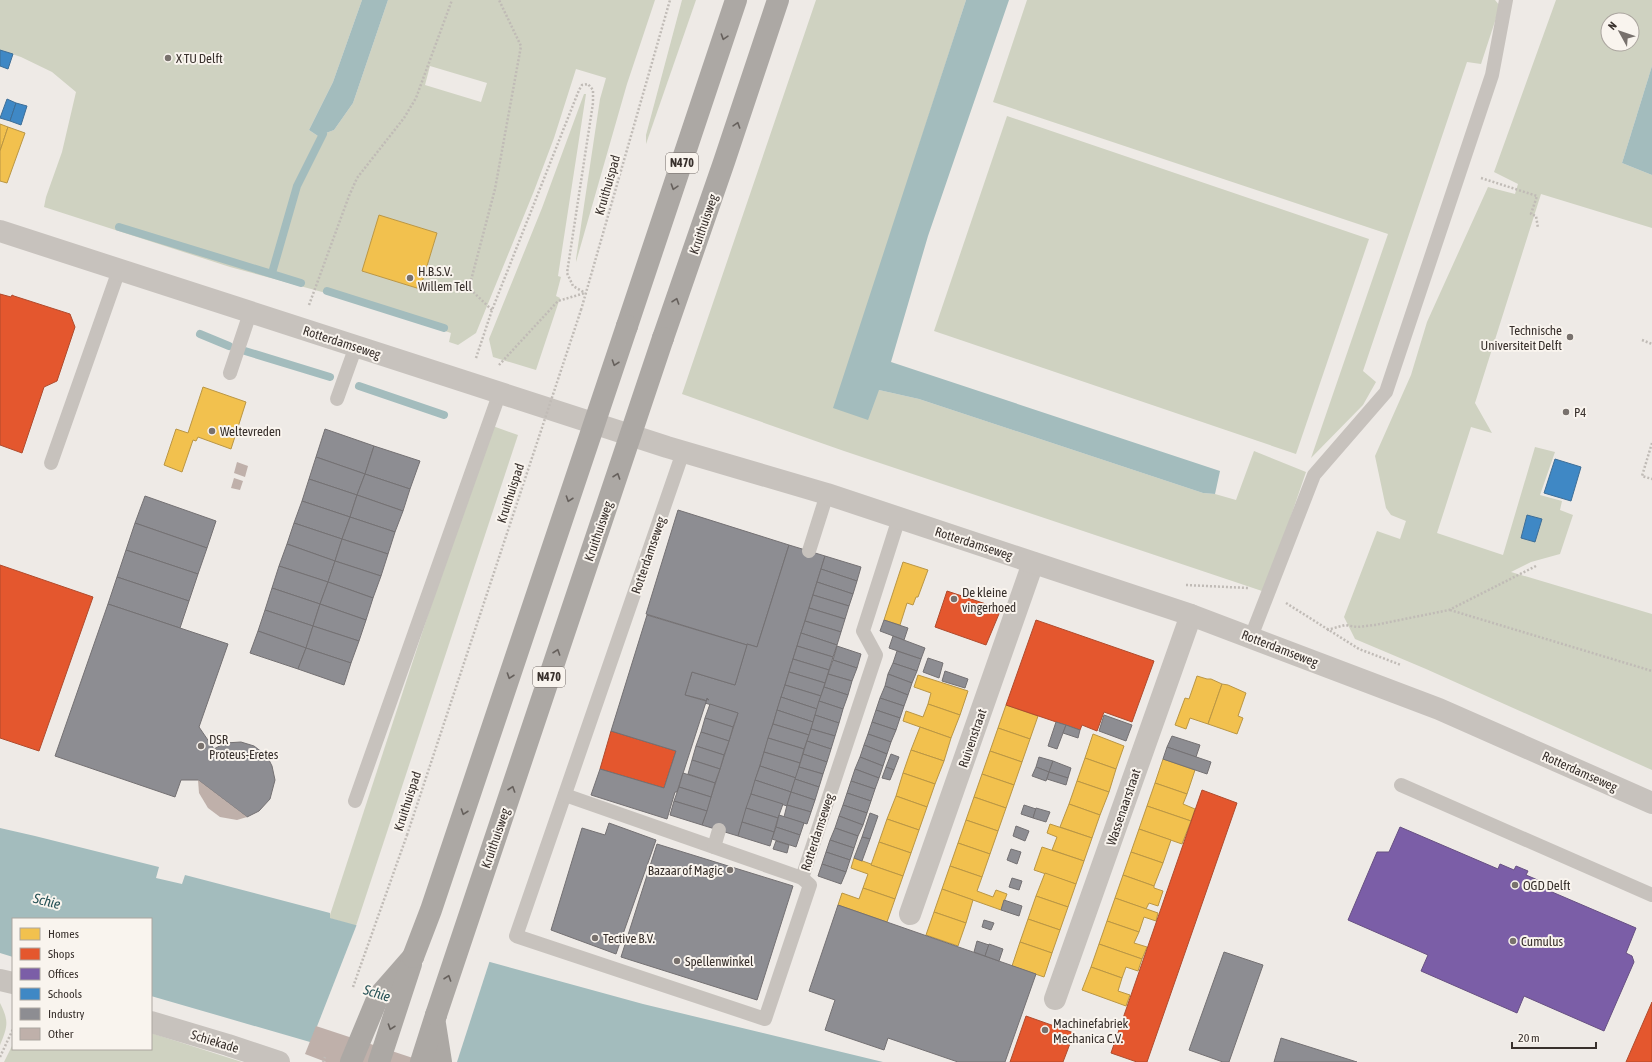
<svg xmlns="http://www.w3.org/2000/svg" width="1652" height="1062" viewBox="0 0 1652 1062" font-family="'Asap Condensed',sans-serif">
<style>
.green{fill:#cfd2c1;fill-rule:evenodd}
.water{fill:#a3bcbd}
.pier{fill:#eeeae6}
.homes{fill:#f2c14e;stroke:#ba9644}
.shops{fill:#e4572e;stroke:#b04b2d}
.offices{fill:#7b5ea7;stroke:#675082}
.schools{fill:#3f88c5;stroke:#3d6e97}
.industry{fill:#8d8d92;stroke:#747173}
.lines{fill:none;stroke-linecap:round;stroke-linejoin:round}
.stream{stroke:#a3bcbd;stroke-width:8}
.building{fill:#bfb0aa}
.path{stroke:#c0bbb6;stroke-width:2.5;stroke-dasharray:2 2;stroke-linecap:butt}
.service{stroke:#c7c2bd;stroke-width:14}
.minor{stroke:#c7c2bd;stroke-width:22}
.tertiary{stroke:#c7c2bd;stroke-width:22}
.trunk{stroke:#aca8a4;stroke-width:22}
.path-bridge{stroke:#c0bbb6;stroke-width:2.5;stroke-dasharray:2 2;stroke-linecap:butt}
.trunk-bridge{stroke:#aca8a4;stroke-width:22}
.oneway{stroke:#66605c}
.poi-dot{fill:#78716d;stroke:#f9f4ee;stroke-width:1.5}
.labels{text-anchor:middle;stroke-width:4;stroke-linejoin:round;paint-order:stroke}
.shield{fill:#f9f4ee;stroke:#726b66;stroke-width:1}
.shield-label{font-size:12px;font-weight:bold;fill:#38302c}
.poi-label{font-size:13px;fill:#38302c;stroke:#f9f4ee;text-anchor:start}
.street-label{font-size:13px;fill:#38302c;stroke:#f9f4ee}
.water-label{font-size:14px;font-style:italic;fill:#255155;stroke:#f9f4ee}
</style>
<rect width="100%" height="100%" fill="#eeeae6"/>
<g class="green">
<path d="M0 0H362L333 82 309 130 318 136 334 130 353 103 388 0H655L627 84 576 262V259L600 99 606 78 576 69 554 138 534 191 476 333 458 345 449 342 451 333 359 302 230 267 44 207 46 197 62 152 76 92 52 72 21 57 0 50ZM430 66 487 83 481 102 425 85ZM379 215 437 233 420 289 362 271Z"/>
<polygon points="682,0 696,0 646,144 646,135"/>
<polygon points="816,0 966,0 917,152 879,390 919,399 1203,493 1215,494 1236,500 1254,451 1306,472 1265,592 844,451 682,394"/>
<polygon points="1027,0 1495,0 1500,6 1481,64 1467,62 1363,371 1376,382 1363,405 1311,458 1388,234 993,102"/>
<path d="M1556 0H1652V66L1622 163 1652 175V228L1541 194 1475 403 1492 433 1471 427 1437 533 1503 555 1535 447 1555 452 1540 495 1562 501 1560 510 1573 515 1560 554 1531 562 1511 572 1652 614V770L1426 669 1355 639 1344 617 1377 531 1400 539 1406 521 1391 515 1386 508 1375 456 1411 375 1427 322 1488 187 1515 194 1518 184 1494 172ZM1608 20H1632V44H1608Z"/>
<polygon points="584,94 586,94 558,276 561,277 556,296 560,298 536,370 493,357 489,339 542,208"/>
<polygon points="1007,116 1369,239 1296,454 934,331"/>
<polygon points="490,425 518,435 356,926 329,918"/>
<path d="M0 1003C9 1021 8 1026 0 1045Z"/>
<polygon points="151,1033 242,1062 4,1062 13,1044 13,1049 151,1049"/>
</g>
<g class="water">
<polygon points="362,0 388,0 353,103 334,130 318,136 309,130 333,82"/>
<polygon points="966,0 1009,0 928,236 891,362 1220,471 1215,494 1203,493 919,399 879,390 868,420 833,408"/>
<polygon points="1652,66 1652,175 1622,163"/>
<polygon points="0,828 35,836 159,867 156,878 182,884 185,875 330,913 330,918 643,1004 883,1062 426,1062 310,1042 151,996 151,919 13,919 13,957 0,953"/>
</g>
<polygon class="pier" points="357,924 490,960 457,1062 420,1062 316,1029"/>
<g class="homes">
<polygon points="0,124 8,127 0,151"/>
<polygon points="8,127 25,133 7,183 0,181 0,151"/>
<polygon points="379,215 437,233 420,289 362,271"/>
<polygon points="203,387 246,402 231,449 198,437 196,441 193,440 182,472 164,465 176,429 188,433"/>
<polygon points="903,562 928,570 918,597 916,597 913,605 907,603 900,625 884,620"/>
<polygon points="918,675 968,691 960,715 928,704 931,693 914,687"/>
<polygon points="1197,676 1207,679 1211,679 1222,684 1208,724 1190,718 1186,729 1175,725 1185,698 1189,699"/>
<polygon points="1222,684 1228,685 1246,693 1238,716 1243,718 1237,734 1208,724"/>
<polygon points="928,704 960,715 951,738 903,721 906,711 923,717"/>
<polygon points="1006,705 1038,716 1030,739 998,728"/>
<polygon points="920,727 951,738 944,761 911,750"/>
<polygon points="998,728 1030,739 1022,762 990,751"/>
<polygon points="1093,734 1124,746 1116,769 1085,758"/>
<polygon points="911,750 944,761 935,784 903,773"/>
<polygon points="990,751 1022,762 1014,785 982,774"/>
<polygon points="1085,758 1116,769 1109,792 1077,781"/>
<polygon points="1163,759 1195,770 1187,794 1155,783"/>
<polygon points="903,773 935,784 927,807 896,796"/>
<polygon points="982,774 1014,785 1006,808 974,797"/>
<polygon points="1077,781 1109,792 1100,815 1069,804"/>
<polygon points="1155,783 1187,794 1183,804 1195,809 1191,821 1147,806"/>
<polygon points="896,796 927,807 919,830 887,819"/>
<polygon points="974,797 1006,808 998,831 966,820"/>
<polygon points="1069,804 1100,815 1092,838 1060,827"/>
<polygon points="1147,806 1191,821 1182,844 1139,829"/>
<polygon points="887,819 919,830 911,853 879,842"/>
<polygon points="966,820 998,831 990,854 958,843"/>
<polygon points="1050,824 1092,838 1084,861 1052,850 1057,837 1047,833"/>
<polygon points="1139,829 1171,840 1163,863 1131,852"/>
<polygon points="879,842 911,853 903,876 871,865"/>
<polygon points="958,843 990,854 982,877 950,866"/>
<polygon points="1042,847 1084,861 1076,884 1034,870"/>
<polygon points="1131,852 1163,863 1154,886 1123,875"/>
<polygon points="854,858 871,864 871,865 903,876 895,899 863,888 868,874 851,868"/>
<polygon points="950,866 982,877 977,891 993,897 996,890 1007,894 1001,910 942,889"/>
<polygon points="1045,873 1076,884 1068,907 1036,896"/>
<polygon points="1123,875 1154,886 1154,888 1163,891 1158,906 1149,903 1146,909 1115,898"/>
<polygon points="863,888 895,899 887,922 838,905 842,893 859,899"/>
<polygon points="942,889 973,900 966,923 934,912"/>
<polygon points="1036,896 1068,907 1060,930 1028,919"/>
<polygon points="1115,898 1158,913 1156,921 1144,917 1139,932 1107,921"/>
<polygon points="934,912 966,923 958,946 926,935"/>
<polygon points="1028,919 1060,930 1052,953 1020,942"/>
<polygon points="1107,921 1139,932 1134,943 1147,947 1142,959 1099,944"/>
<polygon points="1020,942 1052,953 1044,977 1012,966"/>
<polygon points="1099,944 1142,959 1138,971 1126,967 1122,978 1091,967"/>
<polygon points="1091,967 1122,978 1118,991 1130,995 1126,1006 1082,990"/>
</g>
<g class="shops">
<polygon points="0,294 11,297 12,295 14,296 70,314 75,327 57,381 44,387 22,453 0,445"/>
<polygon points="0,565 93,597 39,751 0,738"/>
<polygon points="947,591 1001,609 986,645 935,627"/>
<polygon points="1036,620 1154,661 1132,722 1104,712 1097,731 1082,725 1080,730 1006,705"/>
<polygon points="611,731 676,751 664,788 600,769"/>
<polygon points="1202,790 1237,803 1147,1062 1137,1062 1111,1053"/>
<polygon points="1652,1002 1652,1062 1626,1062"/>
<polygon points="1026,1016 1074,1033 1063,1062 1010,1062"/>
</g>
<polygon class="offices" points="1400,827 1498,869 1500,864 1514,870 1516,866 1528,871 1526,875 1540,881 1538,886 1636,928 1626,953 1632,956 1634,962 1604,1031 1524,996 1517,1013 1421,971 1428,955 1348,920 1377,852 1389,852"/>
<g class="schools">
<polygon points="0,50 13,54 8,69 0,66"/>
<polygon points="7,99 16,103 10,121 0,118"/>
<polygon points="16,103 27,106 21,125 10,121"/>
<polygon points="1555,459 1581,467 1571,501 1544,493"/>
<polygon points="1527,515 1542,519 1535,542 1521,538"/>
</g>
<g class="industry">
<polygon points="325,429 374,446 365,474 316,457"/>
<polygon points="374,446 420,461 410,489 365,474"/>
<polygon points="316,457 365,474 357,495 309,479"/>
<polygon points="365,474 410,489 403,511 357,495"/>
<polygon points="309,479 357,495 350,517 302,501"/>
<polygon points="357,495 403,511 395,532 350,517"/>
<polygon points="145,496 216,521 207,548 135,523"/>
<polygon points="302,501 350,517 342,539 294,523"/>
<polygon points="678,510 789,545 757,647 747,644 747,645 646,614"/>
<polygon points="350,517 395,532 388,554 342,539"/>
<polygon points="135,523 207,548 198,574 126,550"/>
<polygon points="294,523 342,539 335,561 287,544"/>
<polygon points="342,539 388,554 381,576 335,561"/>
<polygon points="287,544 335,561 328,582 279,566"/>
<polygon points="789,545 825,556 738,836 702,825 738,713 705,703 705,700 685,695 692,672 735,685 747,644 757,647"/>
<polygon points="126,550 198,574 189,601 117,577"/>
<polygon points="825,556 861,567 857,581 821,569"/>
<polygon points="335,561 381,576 373,598 328,582"/>
<polygon points="279,566 328,582 320,604 272,588"/>
<polygon points="821,569 857,581 853,594 817,582"/>
<polygon points="117,577 189,601 180,628 108,604"/>
<polygon points="328,582 373,598 366,620 320,604"/>
<polygon points="817,582 853,594 849,606 813,595"/>
<polygon points="272,588 320,604 313,626 265,610"/>
<polygon points="813,595 849,606 845,619 809,608"/>
<polygon points="108,604 228,644 199,727 214,749 225,743 241,742 254,746 267,756 272,766 275,780 270,799 259,811 247,817 198,780 181,780 175,797 55,756"/>
<polygon points="320,604 366,620 359,641 313,626"/>
<polygon points="809,608 845,619 841,632 805,621"/>
<polygon points="265,610 313,626 306,648 258,631"/>
<polygon points="647,615 747,645 735,685 692,672 685,695 706,701 707,698 709,700 707,699 677,792 675,792 667,819 591,795 600,769 664,788 676,751 611,731"/>
<polygon points="884,620 908,628 904,640 880,631"/>
<polygon points="805,621 841,632 837,645 801,633"/>
<polygon points="313,626 359,641 351,663 306,648"/>
<polygon points="258,631 306,648 298,669 250,653"/>
<polygon points="801,633 837,645 833,657 797,646"/>
<polygon points="893,636 925,648 921,659 889,648"/>
<polygon points="797,646 833,657 829,670 793,659"/>
<polygon points="837,646 861,654 857,668 833,660"/>
<polygon points="306,648 351,663 344,685 298,669"/>
<polygon points="897,651 921,659 917,671 893,663"/>
<polygon points="928,658 943,663 939,678 923,672"/>
<polygon points="793,659 829,670 825,683 789,672"/>
<polygon points="833,660 857,668 852,681 828,674"/>
<polygon points="893,663 917,671 912,683 888,674"/>
<polygon points="945,671 968,679 965,688 942,681"/>
<polygon points="789,672 825,683 821,696 785,685"/>
<polygon points="828,674 852,681 848,695 824,687"/>
<polygon points="888,674 912,683 908,695 885,686"/>
<polygon points="785,685 821,696 817,709 781,697"/>
<polygon points="885,686 908,695 904,706 880,698"/>
<polygon points="824,687 848,695 843,709 819,701"/>
<polygon points="781,697 817,709 813,722 777,710"/>
<polygon points="880,698 904,706 900,718 876,710"/>
<polygon points="819,701 843,709 839,723 815,715"/>
<polygon points="710,704 738,713 733,727 705,718"/>
<polygon points="777,710 813,722 809,735 773,724"/>
<polygon points="876,710 900,718 896,730 872,722"/>
<polygon points="815,715 839,723 835,736 811,729"/>
<polygon points="1104,715 1132,725 1126,741 1099,731"/>
<polygon points="705,718 733,727 729,741 701,732"/>
<polygon points="872,722 896,730 891,742 868,734"/>
<polygon points="1056,722 1066,725 1057,749 1048,746"/>
<polygon points="773,724 809,735 804,749 768,738"/>
<polygon points="1066,725 1080,730 1078,738 1063,733"/>
<polygon points="811,729 835,736 831,749 807,741"/>
<polygon points="701,732 729,741 724,755 696,746"/>
<polygon points="868,734 891,742 887,754 864,745"/>
<polygon points="1172,736 1200,745 1196,757 1167,747"/>
<polygon points="768,738 804,749 800,763 764,752"/>
<polygon points="807,741 831,749 827,762 803,754"/>
<polygon points="864,745 887,754 883,766 860,757"/>
<polygon points="696,746 724,755 720,769 692,760"/>
<polygon points="1167,747 1211,762 1207,774 1163,759"/>
<polygon points="764,752 800,763 796,778 760,766"/>
<polygon points="803,754 827,762 823,774 799,767"/>
<polygon points="891,754 899,757 894,770 886,767"/>
<polygon points="860,757 883,766 879,778 855,769"/>
<polygon points="1039,757 1053,761 1049,772 1036,767"/>
<polygon points="692,760 720,769 715,783 688,774"/>
<polygon points="1053,761 1071,768 1068,778 1049,772"/>
<polygon points="760,766 796,778 791,792 755,780"/>
<polygon points="799,767 823,774 819,787 795,779"/>
<polygon points="886,767 894,770 890,780 882,778"/>
<polygon points="1036,767 1049,772 1046,781 1032,776"/>
<polygon points="855,769 879,778 875,789 851,781"/>
<polygon points="1049,772 1068,778 1066,785 1047,779"/>
<polygon points="683,773 715,783 711,797 679,787"/>
<polygon points="795,779 819,787 815,800 791,792"/>
<polygon points="755,780 791,792 787,806 751,794"/>
<polygon points="851,781 875,789 871,801 847,793"/>
<polygon points="679,787 711,797 707,811 674,801"/>
<polygon points="791,792 815,800 811,812 787,805"/>
<polygon points="847,793 871,801 867,813 843,805"/>
<polygon points="751,794 783,804 778,818 746,808"/>
<polygon points="674,801 707,811 702,825 670,815"/>
<polygon points="787,805 811,812 807,824 784,817"/>
<polygon points="843,805 867,813 863,825 839,816"/>
<polygon points="1024,805 1036,809 1033,818 1021,814"/>
<polygon points="746,808 778,818 774,832 742,822"/>
<polygon points="1036,808 1050,812 1046,822 1033,818"/>
<polygon points="870,813 878,816 870,839 862,837"/>
<polygon points="779,815 804,823 800,835 776,827"/>
<polygon points="839,816 863,825 858,836 835,828"/>
<polygon points="742,822 774,832 770,846 738,836"/>
<polygon points="609,823 656,840 616,954 551,930 582,828 605,835"/>
<polygon points="1016,826 1029,831 1025,841 1013,836"/>
<polygon points="776,827 800,835 796,847 772,839"/>
<polygon points="835,828 858,836 854,848 830,840"/>
<polygon points="862,837 870,839 862,861 854,858"/>
<polygon points="830,840 854,848 850,860 826,852"/>
<polygon points="776,841 789,845 787,853 773,849"/>
<polygon points="657,844 793,886 757,1000 621,957"/>
<polygon points="1011,849 1021,852 1017,864 1007,860"/>
<polygon points="826,852 850,860 846,872 822,864"/>
<polygon points="822,864 846,872 841,884 818,876"/>
<polygon points="1012,878 1022,881 1019,890 1009,887"/>
<polygon points="1004,900 1022,906 1019,916 1001,910"/>
<polygon points="838,905 1036,974 1005,1062 958,1062 888,1038 884,1050 825,1030 835,1000 809,991"/>
<polygon points="984,920 994,923 991,930 982,927"/>
<polygon points="977,941 989,945 985,956 974,952"/>
<polygon points="989,944 1003,949 999,961 985,956"/>
<polygon points="1224,952 1263,965 1229,1062 1223,1062 1189,1050"/>
<polygon points="1281,1038 1357,1062 1274,1062"/>
</g>
<g class="lines">
<g class="stream">
<polyline points="119,227 301,283"/>
<polyline points="272,273 297,186 323,134"/>
<polyline points="327,291 444,328"/>
<polyline points="200,334 229,346"/>
<polyline points="245,351 330,377"/>
<polyline points="359,386 444,415"/>
</g>
</g>
<g class="building">
<polygon points="237,462 248,466 245,477 234,473"/>
<polygon points="234,478 243,481 240,490 231,488"/>
<polygon points="198,780 247,817 237,820 220,817 208,808 199,793"/>
<polygon points="316,1026 425,1062 326,1062 305,1054"/>
</g>
<g class="lines">
<g class="path">
<polyline points="1481,178 1537,196 1531,214 1536,216 1538,228"/>
<polyline points="309,305 349,196 357,178 404,118 416,98 452,0"/>
<polyline points="492,310 469,288 495,189 521,46 499,0"/>
<polyline points="581,310 670,0"/>
<polyline points="1642,340 1652,344"/>
<polyline points="476,358 492,310 579,90 582,85 588,84 593,90 593,103 567,273 573,286 585,293"/>
<polyline points="499,365 558,301 585,293"/>
<polyline points="1652,443 1642,476 1652,479"/>
<polyline points="1186,585 1248,588"/>
<polyline points="1286,603 1359,649 1401,665"/>
<polyline points="1450,610 1652,671"/>
<polyline points="1327,630 1345,625 1357,627 1375,625 1449,610 1536,566"/>
<polyline points="353,987 407,835"/>
<polyline points="0,1057 13,1029"/>
<polyline points="323,1062 325,1057"/>
</g>
<g class="service">
<polyline points="230,373 250,313"/>
<polyline points="337,399 356,346"/>
<polyline points="683,452 516,936 765,1019 810,885 802,878"/>
<polyline points="51,463 119,270"/>
<polyline points="809,551 827,494"/>
<polyline points="1251,637 1314,475 1386,392 1492,75 1506,0"/>
<polyline points="1401,785 1652,895"/>
<polyline points="565,795 802,878 876,655 863,631 899,518"/>
<polyline points="355,801 500,392"/>
<polyline points="714,847 719,830"/>
</g>
<g class="minor">
<polyline points="910,914 1033,563"/>
<polyline points="0,980 13,983"/>
<polyline points="1055,999 1191,615"/>
<polyline points="151,1022 228,1045 279,1062"/>
</g>
<polyline class="tertiary" points="0,231 667,447 827,494 1191,615 1439,709 1652,803"/>
<g class="trunk">
<polyline points="627,326 736,0"/>
<polyline points="663,338 724,162 778,0"/>
<polyline points="435,1024 441,1062"/>
<polyline points="351,1062 378,997 413,957"/>
<polyline points="379,1062 411,964"/>
<polyline points="421,1062 436,1015"/>
</g>
<polyline class="path-bridge" points="407,835 581,310"/>
<g class="trunk-bridge">
<polyline points="413,957 431,910 627,326"/>
<polyline points="436,1015 663,338"/>
</g>
</g>
<defs><path id="oneway-chevron" d="M-2-3.5L2.5 0L-2 3.5" fill="none" stroke-width="1.6" stroke-linecap="round" stroke-linejoin="round"/></defs>
<g class="oneway">
<use href="#oneway-chevron" transform="translate(724 37) rotate(108)"/>
<use href="#oneway-chevron" transform="translate(737 125) rotate(-72)"/>
<use href="#oneway-chevron" transform="translate(674 187) rotate(108)"/>
<use href="#oneway-chevron" transform="translate(676 301) rotate(-71)"/>
<use href="#oneway-chevron" transform="translate(615 363) rotate(109)"/>
<use href="#oneway-chevron" transform="translate(617 476) rotate(-71)"/>
<use href="#oneway-chevron" transform="translate(569 499) rotate(109)"/>
<use href="#oneway-chevron" transform="translate(557 652) rotate(-71)"/>
<use href="#oneway-chevron" transform="translate(510 676) rotate(109)"/>
<use href="#oneway-chevron" transform="translate(512 789) rotate(-71)"/>
<use href="#oneway-chevron" transform="translate(464 812) rotate(109)"/>
<use href="#oneway-chevron" transform="translate(448 978) rotate(-71)"/>
<use href="#oneway-chevron" transform="translate(391 1027) rotate(109)"/>
</g>
<g class="poi-dot">
<circle cx="168" cy="58" r="4"/>
<circle cx="410" cy="278" r="4"/>
<circle cx="1570" cy="337" r="4"/>
<circle cx="1566" cy="412" r="4"/>
<circle cx="212" cy="431" r="4"/>
<circle cx="954" cy="599" r="4"/>
<circle cx="201" cy="746" r="4"/>
<circle cx="730" cy="870" r="4"/>
<circle cx="1515" cy="885" r="4"/>
<circle cx="595" cy="938" r="4"/>
<circle cx="1513" cy="941" r="4"/>
<circle cx="677" cy="961" r="4"/>
<circle cx="1045" cy="1030" r="4"/>
</g>
<g class="labels">
<g class="shield">
<rect x="666" y="153" width="32" height="20" rx="3"/>
<rect x="533" y="667" width="32" height="20" rx="3"/>
</g>
<g class="shield-label">
<text x="682" y="167">N470</text>
<text x="549" y="681">N470</text>
</g>
<g class="poi-label">
<text x="176" y="63">X TU Delft</text>
<text x="418" y="276">H.B.S.V.<tspan x="418" dy="15">Willem Tell</tspan></text>
<text x="1562" y="335" text-anchor="end">Technische<tspan x="1562" dy="15">Universiteit Delft</tspan></text>
<text x="1574" y="417">P4</text>
<text x="220" y="436">Weltevreden</text>
<text x="962" y="597">De kleine<tspan x="962" dy="15">vingerhoed</tspan></text>
<text x="209" y="744">DSR<tspan x="209" dy="15">Proteus-Eretes</tspan></text>
<text x="722" y="875" text-anchor="end">Bazaar of Magic</text>
<text x="1523" y="890">OGD Delft</text>
<text x="603" y="943">Tective B.V.</text>
<text x="1521" y="946">Cumulus</text>
<text x="685" y="966">Spellenwinkel</text>
<text x="1053" y="1028">Machinefabriek<tspan x="1053" dy="15">Mechanica C.V.</tspan></text>
</g>
<g class="street-label">
<text transform="translate(607 185) rotate(-74)" y="5">Kruithuispad</text>
<text transform="translate(703 224) rotate(-71)" y="5">Kruithuisweg</text>
<text transform="translate(342 342) rotate(18)" y="5">Rotterdamseweg</text>
<text transform="translate(510 493) rotate(-72)" y="5">Kruithuispad</text>
<text transform="translate(598 531) rotate(-71)" y="5">Kruithuisweg</text>
<text transform="translate(974 543) rotate(18)" y="5">Rotterdamseweg</text>
<text transform="translate(648 555) rotate(-71)" y="5">Rotterdamseweg</text>
<text transform="translate(1280 648) rotate(21)" y="5">Rotterdamseweg</text>
<text transform="translate(972 738) rotate(-71)" y="5">Ruivenstraat</text>
<text transform="translate(1580 771) rotate(24)" y="5">Rotterdamseweg</text>
<text transform="translate(407 801) rotate(-72)" y="5">Kruithuispad</text>
<text transform="translate(1123 807) rotate(-71)" y="5">Wassenaarstraat</text>
<text transform="translate(817 832) rotate(-72)" y="5">Rotterdamseweg</text>
<text transform="translate(495 838) rotate(-71)" y="5">Kruithuisweg</text>
<text transform="translate(215 1041) rotate(17)" y="5">Schiekade</text>
</g>
<g class="water-label">
<text transform="translate(47 901) rotate(14)" y="5">Schie</text>
<text transform="translate(377 993) rotate(17)" y="5">Schie</text>
</g>
</g>
<rect x="12" y="918" width="140" height="132" fill="#f9f4ee" stroke="#aca6a0"/>
<rect x="20" y="928" width="20" height="12" fill="#f2c14e" stroke="#aca6a0"/>
<text x="48" y="938" font-size="12" fill="#38302c">Homes</text>
<rect x="20" y="948" width="20" height="12" fill="#e4572e" stroke="#aca6a0"/>
<text x="48" y="958" font-size="12" fill="#38302c">Shops</text>
<rect x="20" y="968" width="20" height="12" fill="#7b5ea7" stroke="#aca6a0"/>
<text x="48" y="978" font-size="12" fill="#38302c">Offices</text>
<rect x="20" y="988" width="20" height="12" fill="#3f88c5" stroke="#aca6a0"/>
<text x="48" y="998" font-size="12" fill="#38302c">Schools</text>
<rect x="20" y="1008" width="20" height="12" fill="#8d8d92" stroke="#aca6a0"/>
<text x="48" y="1018" font-size="12" fill="#38302c">Industry</text>
<rect x="20" y="1028" width="20" height="12" fill="#bfb0aa" stroke="#aca6a0"/>
<text x="48" y="1038" font-size="12" fill="#38302c">Other</text>
<g transform="translate(1620 32) rotate(310)"><circle r="19" fill="#f9f4ee" stroke="#aca6a0"/>
<path d="M0-3L7 15L0 10L-7 15Z" fill="#78716d"/>
<text y="-6" font-size="11" font-weight="bold" text-anchor="middle" fill="#38302c">N</text>
</g>
<path d="M1512 1042v6h84v-6" fill="none" stroke="#38302c" stroke-width="2"/>
<text x="1518" y="1042" font-size="12" fill="#38302c" stroke="#f9f4ee" stroke-width="3" paint-order="stroke">20 m</text>
</svg>
